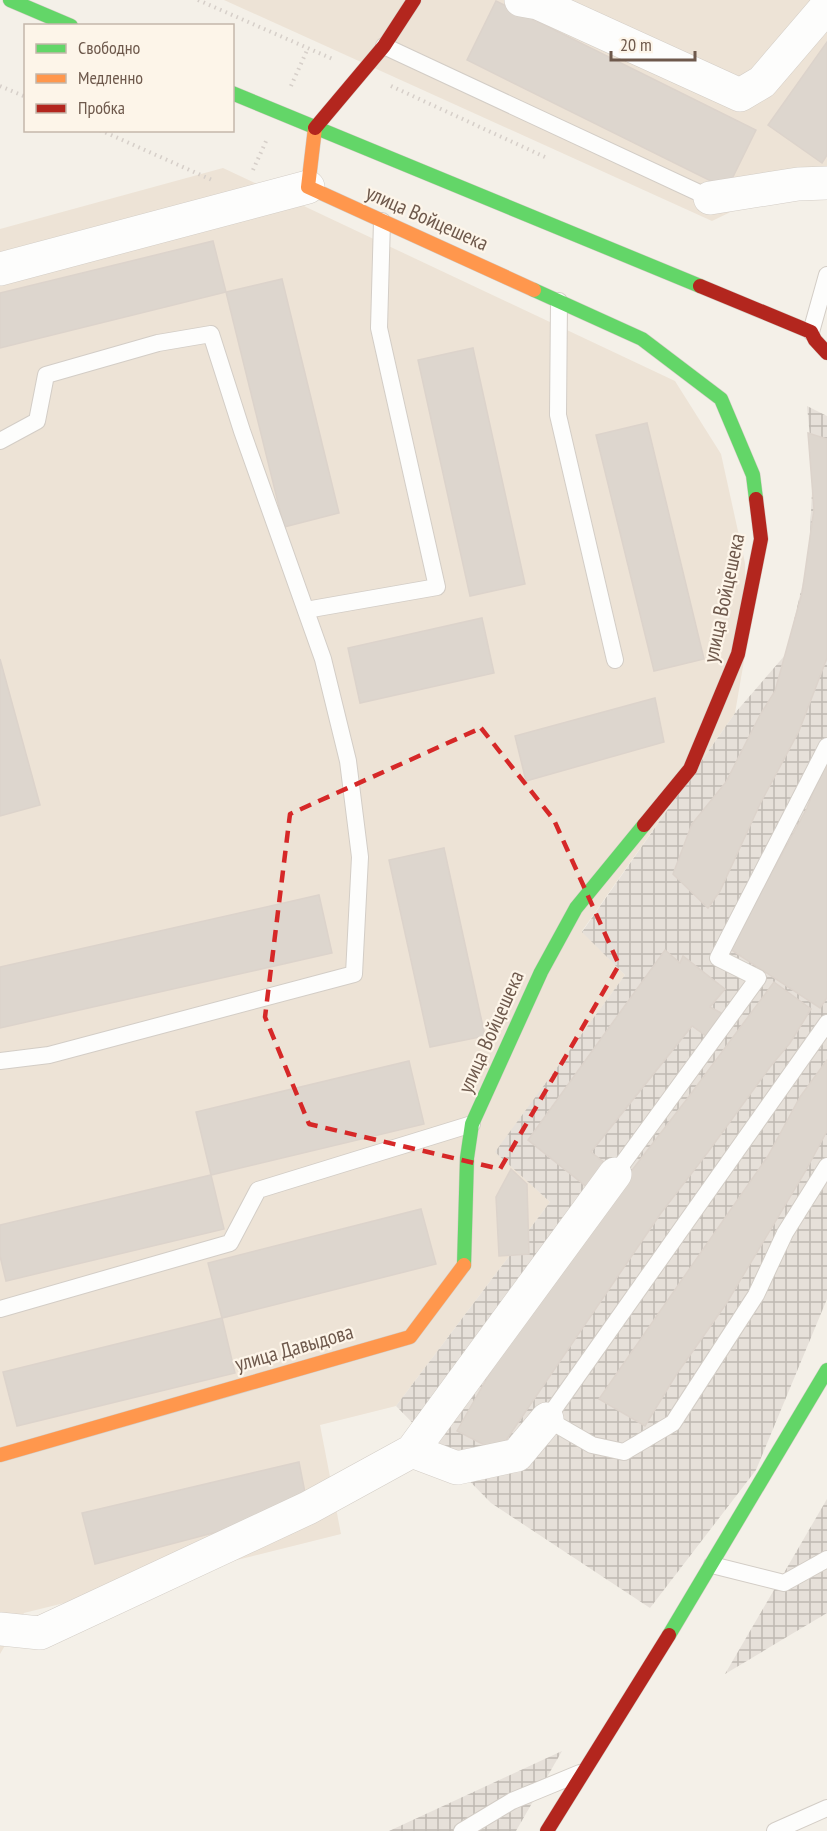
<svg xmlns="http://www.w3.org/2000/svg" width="827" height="1831" viewBox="0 0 827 1831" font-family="'PT Sans Narrow',sans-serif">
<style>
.residential{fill:#ede3d6}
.industrial{fill:url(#industrial-grid)}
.building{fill:#ddd6ce;stroke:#dcd3cb;stroke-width:1.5}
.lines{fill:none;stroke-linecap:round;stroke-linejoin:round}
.lane-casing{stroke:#d3cdc6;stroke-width:18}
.street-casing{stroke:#d3cdc6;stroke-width:34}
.fast-casing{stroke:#d3ccc5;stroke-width:15}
.slow-casing{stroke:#d3ccc5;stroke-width:15}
.jam-casing{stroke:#d3ccc5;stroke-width:15}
.path{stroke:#d6cfc9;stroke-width:4;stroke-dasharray:1.5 4.5;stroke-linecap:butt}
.lane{stroke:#fdfdfc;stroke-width:16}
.street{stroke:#fdfdfc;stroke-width:33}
.fast{stroke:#63d668;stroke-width:14}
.slow{stroke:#ff974d;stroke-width:14}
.jam{stroke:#b3261e;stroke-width:14}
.marked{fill:none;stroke:#d62828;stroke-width:4.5;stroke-dasharray:12 8;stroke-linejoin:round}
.labels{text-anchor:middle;stroke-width:4.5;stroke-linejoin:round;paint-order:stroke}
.street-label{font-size:21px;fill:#6e594c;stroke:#fdf5e9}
</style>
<defs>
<pattern id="industrial-grid" width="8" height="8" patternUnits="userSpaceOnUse" patternTransform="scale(1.5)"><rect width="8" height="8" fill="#e6e0d9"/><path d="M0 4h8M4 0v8" fill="none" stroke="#bfb9b2"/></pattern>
</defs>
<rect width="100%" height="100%" fill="#f4f0e8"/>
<g class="residential">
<polygon points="224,0 827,0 827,191 776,190 712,221"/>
<polygon points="223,168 675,381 721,454 745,563 747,643 735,713 582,931 625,975 496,1152 550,1202 396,1406 320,1425 341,1534 24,1613 0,1654 0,229"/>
</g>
<g class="industrial">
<polygon points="807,406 827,416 827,1299 756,1470 650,1608 491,1503 396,1406 550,1202 495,1152 625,975 582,932 735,713 786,654 809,557 813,468"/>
<polygon points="827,1499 827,1613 725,1674"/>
<polygon points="562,1751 516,1831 389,1831"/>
</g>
<g class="building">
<polygon points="496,1 756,130 727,189 467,60"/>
<polygon points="827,42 827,155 822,163 768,125"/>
<polygon points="213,241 226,292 0,348 0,293"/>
<polygon points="282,279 339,513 284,527 226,292"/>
<polygon points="473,348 525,584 470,596 418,360"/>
<polygon points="647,423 704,659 654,671 596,435"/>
<polygon points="808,433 827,439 827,658 799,731 760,804 720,891 708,908 673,874 692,824 726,782 760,715 775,691 802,593 814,509"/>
<polygon points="482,618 494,673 360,703 348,648"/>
<polygon points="0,659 40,805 0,816"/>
<polygon points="655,698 664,742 526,781 515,736"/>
<polygon points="827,756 827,998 820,1008 730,949 807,808"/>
<polygon points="444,848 485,1036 430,1047 389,860"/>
<polygon points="319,895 332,953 0,1028 0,967"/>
<polygon points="665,950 680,963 683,956 725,989 710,1007 725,1015 709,1038 692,1026 591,1152 611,1168 593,1192 528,1140"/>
<polygon points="774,982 811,1009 790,1043 770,1067 708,1152 661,1213 498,1452 457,1431 531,1301 687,1099"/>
<polygon points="827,1060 827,1131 805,1172 726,1304 676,1375 645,1426 599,1399 768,1156 800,1097"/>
<polygon points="409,1061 424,1124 211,1175 196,1112"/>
<polygon points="511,1169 527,1184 529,1254 499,1256 496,1197"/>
<polygon points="211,1175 224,1229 6,1281 0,1256 0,1225"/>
<polygon points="421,1209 436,1264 222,1318 208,1263"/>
<polygon points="222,1318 235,1373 17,1426 3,1372"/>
<polygon points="299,1462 308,1508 95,1564 82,1513"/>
</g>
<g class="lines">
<g class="lane-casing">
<g id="lane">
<polyline points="384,46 710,198"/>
<polyline points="559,301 558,415 615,660"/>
<polyline points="811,332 827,275"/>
<polyline points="0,441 37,421 46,375 158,343 211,334 242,431 323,659 348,761 360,857 354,974 49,1055 0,1061"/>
<polyline points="306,610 437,587 379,328 382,221"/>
<polyline points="827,1023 547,1419 592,1445 624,1452 673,1423 756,1295 785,1233 827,1166"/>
<polyline points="615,1174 758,978 718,958 827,746"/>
<polyline points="0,1309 230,1243 258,1190 472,1124"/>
<polyline points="712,1565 784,1583 827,1559"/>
<polyline points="462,1831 512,1801 580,1773"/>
<polyline points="775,1831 827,1808"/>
</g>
</g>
<g class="street-casing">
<g id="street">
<polyline points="521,0 538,3 740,95 762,82 827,6"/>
<polyline points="710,198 798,184 827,183"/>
<polyline points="0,269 308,187"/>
<polyline points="412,1451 457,1468 517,1455 547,1419"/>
<polyline points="0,1629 40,1633 308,1508 412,1451 615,1174"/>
</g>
</g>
<g class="fast-casing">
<g id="fast">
<polyline points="10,0 71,26"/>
<polyline points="232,93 700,286"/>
<polyline points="534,290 642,339 721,399 753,475 756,499"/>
<polyline points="464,1265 467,1158 472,1124 541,972 576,908 644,825"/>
<polyline points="669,1635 827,1370"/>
</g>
</g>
<g class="slow-casing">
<g id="slow">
<polyline points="315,128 308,187 534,290"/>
<polyline points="0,1455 410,1337 464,1265"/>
</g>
</g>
<g class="jam-casing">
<g id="jam">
<polyline points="315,128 384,46 414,0"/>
<polyline points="700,286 811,332 815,340 827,353"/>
<polyline points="644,825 690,769 738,654 761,539 756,499"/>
<polyline points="547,1831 669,1635"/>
</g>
</g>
<g class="path">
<polyline points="198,0 335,60"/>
<polyline points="0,86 26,97"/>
<polyline points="291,86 308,48"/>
<polyline points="391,86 545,157"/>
<polyline points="100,130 212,180"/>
<polyline points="253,170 267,139"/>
</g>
<use href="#lane" class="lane"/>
<use href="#street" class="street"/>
<use href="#fast" class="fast"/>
<use href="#slow" class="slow"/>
<use href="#jam" class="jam"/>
</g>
<path class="marked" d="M481 728 554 820 619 965 500 1169 309 1124 265 1017 290 814Z"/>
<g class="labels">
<g class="street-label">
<text transform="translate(427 218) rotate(24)" y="7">улица Войцешека</text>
<text transform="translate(724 598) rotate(-78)" y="7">улица Войцешека</text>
<text transform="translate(491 1032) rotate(-66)" y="7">улица Войцешека</text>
<text transform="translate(294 1348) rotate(-16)" y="7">улица Давыдова</text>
</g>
</g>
<rect x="24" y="24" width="210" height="108" fill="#fdf5e9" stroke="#c4b7aa" stroke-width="1.5"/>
<rect x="36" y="44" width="30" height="9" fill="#63d668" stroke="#c4b7aa" stroke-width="1.5"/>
<text x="78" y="54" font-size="18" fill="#6e594c">Свободно</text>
<rect x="36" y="74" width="30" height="9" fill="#ff974d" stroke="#c4b7aa" stroke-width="1.5"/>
<text x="78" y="84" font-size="18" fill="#6e594c">Медленно</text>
<rect x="36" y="104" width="30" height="9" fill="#b3261e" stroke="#c4b7aa" stroke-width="1.5"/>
<text x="78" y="114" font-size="18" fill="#6e594c">Пробка</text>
<path d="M611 51v9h84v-9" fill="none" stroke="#6e594c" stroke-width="3"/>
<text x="620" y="51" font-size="18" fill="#6e594c" stroke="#fdf5e9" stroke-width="4.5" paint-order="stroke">20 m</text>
</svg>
